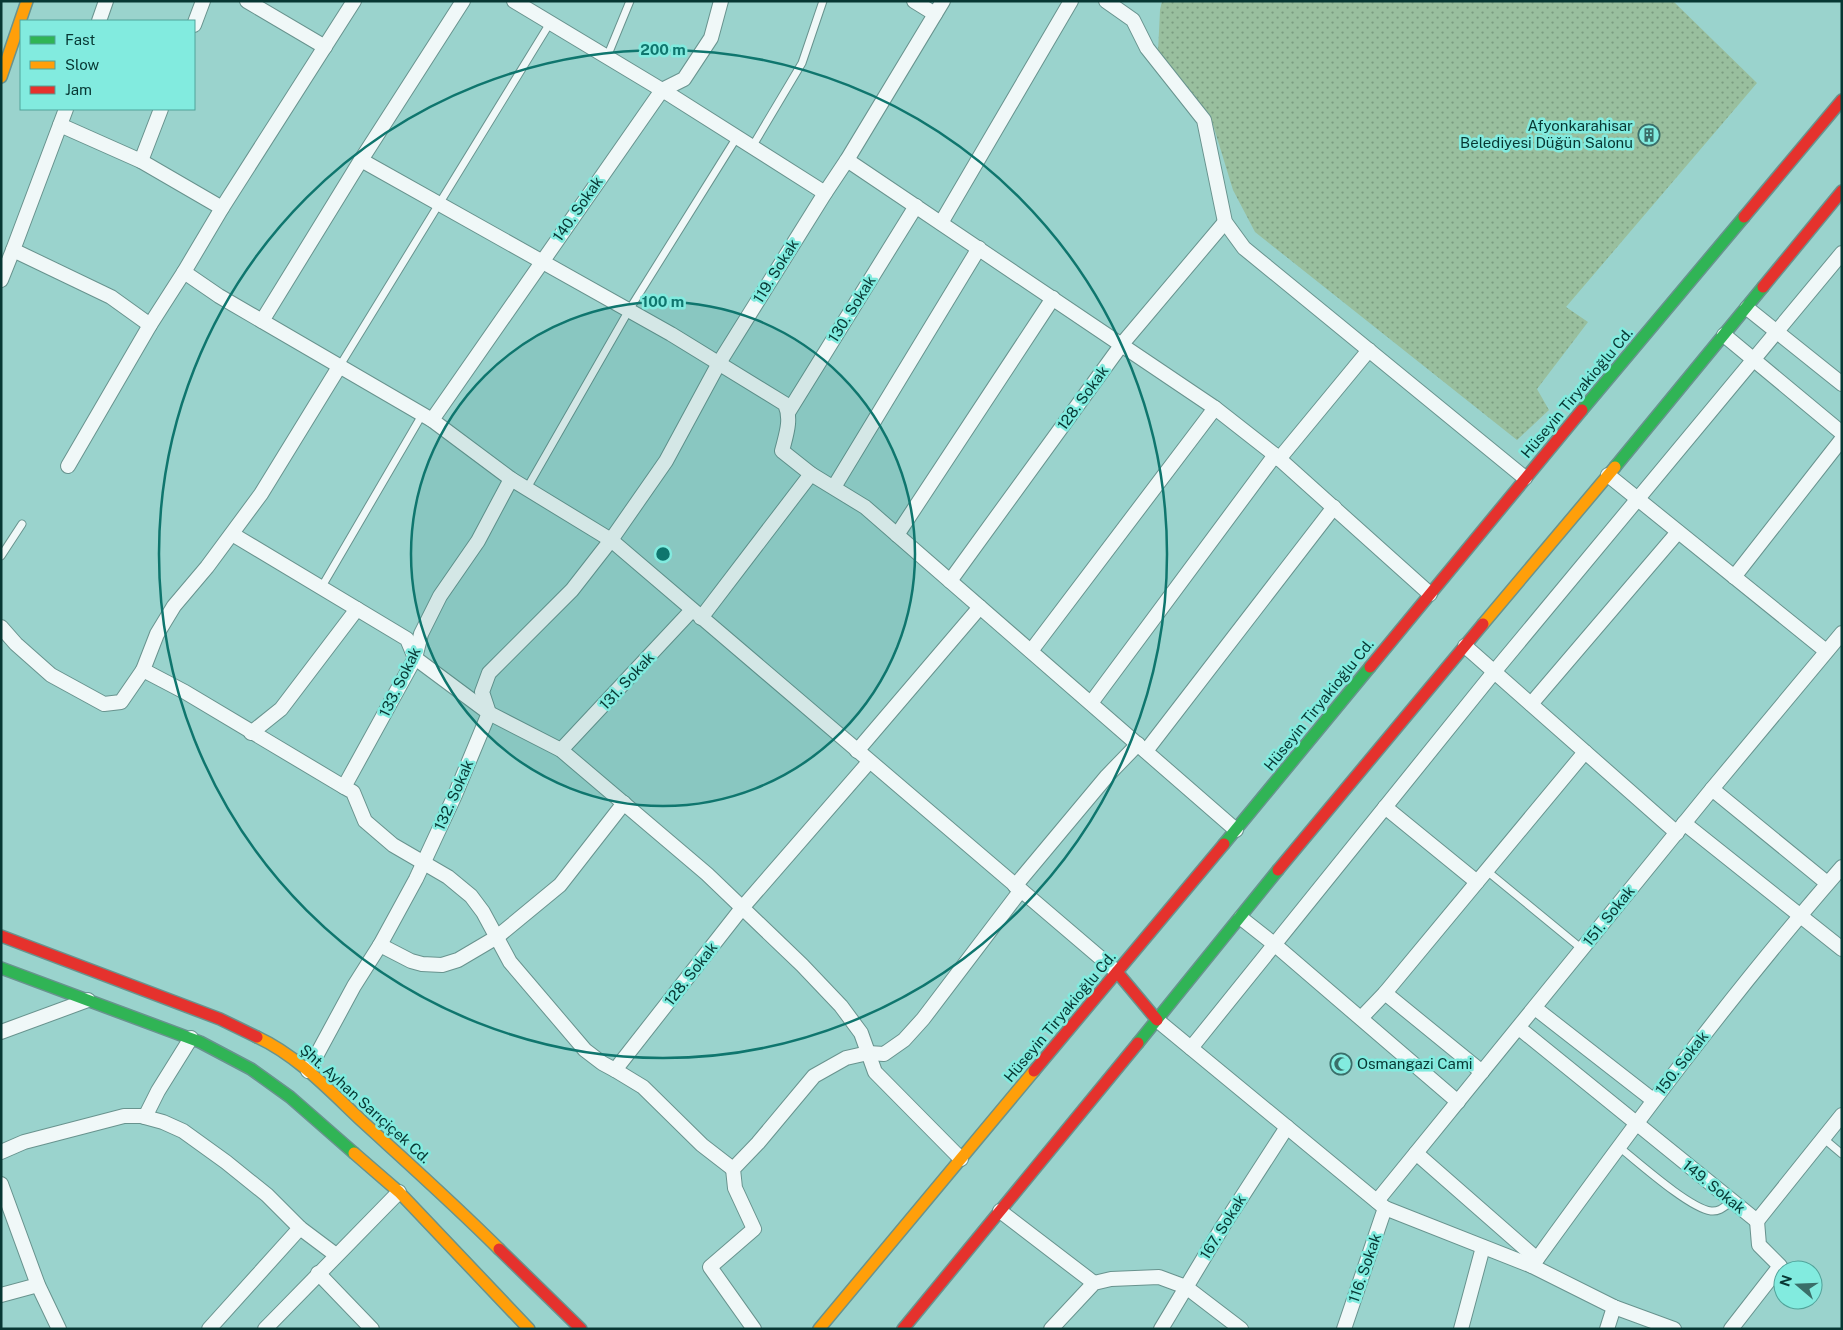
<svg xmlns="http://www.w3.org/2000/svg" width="1843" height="1330" viewBox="0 0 1843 1330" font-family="'Public Sans',sans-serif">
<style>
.park{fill:url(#park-dots)}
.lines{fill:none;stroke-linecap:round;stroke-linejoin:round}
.lane-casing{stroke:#68938e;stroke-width:9}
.street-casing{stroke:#68938e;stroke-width:16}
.fast-casing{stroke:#68938e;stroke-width:14}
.slow-casing{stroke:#68938e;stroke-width:14}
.jam-casing{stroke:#68938e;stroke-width:14}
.lane{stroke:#f0f8f8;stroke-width:7}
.street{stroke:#f0f8f8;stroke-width:14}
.fast{stroke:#30b455;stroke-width:11}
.slow{stroke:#ff9f0a;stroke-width:11}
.jam{stroke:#e5322d;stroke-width:11}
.ring{fill:none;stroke:#0f766e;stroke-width:2.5}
.labels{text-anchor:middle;stroke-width:5;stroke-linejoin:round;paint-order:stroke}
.poi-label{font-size:15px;fill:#073733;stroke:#82ebdf;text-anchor:end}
.street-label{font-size:15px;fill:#073733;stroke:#82ebdf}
.centre{fill:#0f766e;stroke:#82ebdf;stroke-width:2.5}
.ring-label{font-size:15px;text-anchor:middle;font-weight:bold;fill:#0f766e;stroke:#82ebdf;stroke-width:5;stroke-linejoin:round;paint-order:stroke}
</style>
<defs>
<pattern id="park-dots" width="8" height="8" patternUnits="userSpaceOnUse" patternTransform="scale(1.25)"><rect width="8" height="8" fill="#99bf9e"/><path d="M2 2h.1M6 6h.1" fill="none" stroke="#7b9c81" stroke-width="1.8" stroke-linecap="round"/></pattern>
</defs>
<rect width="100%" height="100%" fill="#9ad3cd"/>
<polygon class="park" points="1162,1 1673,1 1757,83 1566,307 1588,322 1537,389 1549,410 1517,440 1255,232 1233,190 1210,115 1158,52 1160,10"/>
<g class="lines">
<g class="lane-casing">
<g id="lane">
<polyline points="607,57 630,1"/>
<polyline points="752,147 802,63 823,1"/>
<polyline points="339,367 550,23"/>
<polyline points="527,488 629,310 737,137"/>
<polyline points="1,556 22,524"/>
<polyline points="321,588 422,415"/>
<polyline points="1487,871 1582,949"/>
<polyline points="1823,1138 1842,1154"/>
<path d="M1619 1147C1638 1162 1689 1208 1711 1211 1720 1212 1725 1206 1732 1201"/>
</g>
</g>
<g class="street-casing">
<g id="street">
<polyline points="247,1 325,47"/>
<polyline points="354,1 222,208 184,272 219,296 432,420 511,479 611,540 1117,972"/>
<polyline points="514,1 672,96 825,193"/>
<polyline points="914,1 935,14"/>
<polyline points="1106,1 1133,20 1147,48 1204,120 1225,222 1244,248 1525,478"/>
<polyline points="99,21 106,1"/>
<polyline points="194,25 203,1"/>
<polyline points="60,125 141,161 222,208"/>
<path d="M361 160 671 334 785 404C792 419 786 435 782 451L811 474 865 507 1236 830"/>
<polyline points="847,160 1215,408 1275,455 1430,594"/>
<polyline points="141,161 161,109"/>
<polyline points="941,223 1071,1"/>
<polyline points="13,250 66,109"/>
<polyline points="1,280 13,250 111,297 150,325"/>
<polyline points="1747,308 1842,384"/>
<polyline points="262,321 361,160 463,1"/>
<polyline points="1724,335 1842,433"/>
<polyline points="339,367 261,494 207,567 174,606 157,634 143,670 185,692 344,787"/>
<polyline points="789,411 916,206"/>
<polyline points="432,420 662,90 684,79 711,38 721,1"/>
<polyline points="1279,459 1369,350"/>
<polyline points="68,466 150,325 184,272"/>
<polyline points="1608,475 1826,651"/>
<polyline points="511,479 478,541 440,596 421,634 415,658 344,787 353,792 365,821 393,845 448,877 471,896 483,912 510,962 585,1050 602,1063 615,1070"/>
<polyline points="834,487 979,248"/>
<polyline points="232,534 407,639 415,658 489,713 561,750 707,874 802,965 841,1006 861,1033 875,1072 961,1159"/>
<polyline points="897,535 1053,298"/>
<polyline points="1734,577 1842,439"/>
<polyline points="950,581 1122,344 1225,222"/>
<polyline points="701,618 811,474"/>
<polyline points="1,627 16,644 51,675 104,704 121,702 143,670"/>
<polyline points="1465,646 1677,833"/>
<polyline points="1031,651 1215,408"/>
<polyline points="1091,703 1275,455"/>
<polyline points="1531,704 1678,532"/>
<polyline points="251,733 281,709 357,609"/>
<polyline points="561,750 692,610"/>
<polyline points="857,751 980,607"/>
<polyline points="1146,751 1334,507"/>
<polyline points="1712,789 1827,883"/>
<polyline points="1385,807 1477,882"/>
<polyline points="1684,823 1842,949"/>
<polyline points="1015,886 1107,776 1138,744"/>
<polyline points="1241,918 1274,944 1458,1102"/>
<polyline points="380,945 411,961 422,964 442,965 458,960 497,937 560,885 624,803"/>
<polyline points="1385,993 1482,1072"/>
<polyline points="1535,1008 1653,1100"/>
<polyline points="1361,1018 1385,993 1585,752"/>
<polyline points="1157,1020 1385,1208 1532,1266 1614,1307 1674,1329"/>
<polyline points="1519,1028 1757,1221 1842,1115"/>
<polyline points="1,1032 88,1000"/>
<polyline points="1191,1048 1494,672 1842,253"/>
<polyline points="308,1071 354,986 380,945 416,879 455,795 489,713 482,692 489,673 572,590 611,540 666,461 719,363 825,193 847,160 943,1"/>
<polyline points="145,1117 158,1091 191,1038"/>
<polyline points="1,1152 24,1142 124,1116 141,1116 163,1122 183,1131 226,1162 267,1195 300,1228 336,1255"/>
<polyline points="1416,1153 1537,1259"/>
<polyline points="733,1169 702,1145 643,1087 615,1070 742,908 869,762"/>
<polyline points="1,1184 38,1285 59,1329"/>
<polyline points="1377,1201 1712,789 1842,633"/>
<polyline points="1000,1211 1094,1283"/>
<path d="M1532 1266C1631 1129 1731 994 1842 867"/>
<polyline points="318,1273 372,1329"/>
<polyline points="1,1295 38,1285"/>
<polyline points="209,1329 300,1228"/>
<polyline points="265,1329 399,1192"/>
<polyline points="754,1329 710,1267 754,1229 735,1188 733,1169 758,1143 814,1076 846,1058 868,1053 884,1054 904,1040 923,1019 1021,890"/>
<polyline points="1051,1329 1094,1283 1111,1279 1159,1277 1186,1287 1241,1329"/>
<polyline points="1161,1329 1223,1226 1287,1127"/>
<polyline points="1344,1329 1385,1208"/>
<polyline points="1461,1329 1483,1247"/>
<polyline points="1607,1329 1614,1307"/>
<polyline points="1731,1329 1780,1266 1759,1245 1757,1221"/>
</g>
</g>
<g class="fast-casing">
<g id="fast">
<polyline points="1582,410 1744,217"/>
<polyline points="1615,467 1763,287"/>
<polyline points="1224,844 1370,667"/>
<polyline points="1,968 200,1042 251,1069 290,1097 354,1153"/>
<polyline points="1138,1043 1278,870"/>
</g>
</g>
<g class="slow-casing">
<g id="slow">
<polyline points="1,77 27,1"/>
<polyline points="1483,624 1615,467"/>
<path d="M257 1037C298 1056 330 1091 363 1122 409 1164 455 1205 499 1249"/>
<polyline points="354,1153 399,1192 529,1329"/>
<polyline points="819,1329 1034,1071"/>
</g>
</g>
<g class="jam-casing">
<g id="jam">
<polyline points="1744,217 1842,100"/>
<polyline points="1763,287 1842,191"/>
<polyline points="1370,667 1582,410"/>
<polyline points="1278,870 1483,624"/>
<polyline points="1,936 220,1019 257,1037"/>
<polyline points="1117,972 1157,1020"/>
<polyline points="1034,1071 1224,844"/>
<polyline points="499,1249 581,1329"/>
<polyline points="903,1329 1138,1043"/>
</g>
</g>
<use href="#lane" class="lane"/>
<use href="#street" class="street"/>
<use href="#fast" class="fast"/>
<use href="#slow" class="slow"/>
<use href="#jam" class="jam"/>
</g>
<circle cx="663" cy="554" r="252" fill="#0f766e" fill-opacity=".12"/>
<g class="ring">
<circle cx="663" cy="554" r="252"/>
<circle cx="663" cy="554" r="504"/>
</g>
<defs>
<g id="building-ring" transform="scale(1.125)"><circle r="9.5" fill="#82ebdf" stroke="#3a6e69" stroke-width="1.5"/><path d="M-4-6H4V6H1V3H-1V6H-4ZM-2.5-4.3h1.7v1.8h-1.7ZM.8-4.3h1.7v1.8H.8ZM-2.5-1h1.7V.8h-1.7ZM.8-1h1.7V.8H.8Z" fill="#3a6e69"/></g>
<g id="mosque-ring" transform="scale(1.125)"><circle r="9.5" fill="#82ebdf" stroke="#3a6e69" stroke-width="1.5"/><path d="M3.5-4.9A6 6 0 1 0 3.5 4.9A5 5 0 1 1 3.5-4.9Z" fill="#3a6e69"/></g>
</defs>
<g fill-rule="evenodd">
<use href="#building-ring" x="1649" y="135"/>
<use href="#mosque-ring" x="1341" y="1064"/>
</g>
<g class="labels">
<g class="poi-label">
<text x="1633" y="131">Afyonkarahisar<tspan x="1633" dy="17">Belediyesi Düğün Salonu</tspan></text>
<text x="1357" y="1069" text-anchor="start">Osmangazi Cami</text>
</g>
<g class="street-label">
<text transform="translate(578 209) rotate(-55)" y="5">140. Sokak</text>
<text transform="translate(776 271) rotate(-58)" y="5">119. Sokak</text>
<text transform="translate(852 309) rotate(-58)" y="5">130. Sokak</text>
<text transform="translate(1577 393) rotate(-50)" y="5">Hüseyin Tiryakioğlu Cd.</text>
<text transform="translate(1083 398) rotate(-54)" y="5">128. Sokak</text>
<text transform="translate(627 681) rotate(-47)" y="5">131. Sokak</text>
<text transform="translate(400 682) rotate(-64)" y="5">133. Sokak</text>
<text transform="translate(1319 705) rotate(-51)" y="5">Hüseyin Tiryakioğlu Cd.</text>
<text transform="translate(454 795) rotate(-66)" y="5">132. Sokak</text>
<text transform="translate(1609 916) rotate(-51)" y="5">151. Sokak</text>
<text transform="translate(691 974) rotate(-52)" y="5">128. Sokak</text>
<text transform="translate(1060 1017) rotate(-50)" y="5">Hüseyin Tiryakioğlu Cd.</text>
<text transform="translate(1682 1063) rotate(-52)" y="5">150. Sokak</text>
<text transform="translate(365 1104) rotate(42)" y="5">Şht. Ayhan Sarıçiçek Cd.</text>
<text transform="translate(1714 1187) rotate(39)" y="5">149. Sokak</text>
<text transform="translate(1223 1227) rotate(-58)" y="5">167. Sokak</text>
<text transform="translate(1365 1268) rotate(-71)" y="5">116. Sokak</text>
</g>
</g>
<circle cx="663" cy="554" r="8" class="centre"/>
<g class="ring-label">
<text x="663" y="55">200 m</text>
<text x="663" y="307">100 m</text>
</g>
<rect width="1843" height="1330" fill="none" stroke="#073733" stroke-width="5"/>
<rect x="20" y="20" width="175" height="90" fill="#82ebdf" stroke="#51a39a"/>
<rect x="30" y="36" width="25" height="8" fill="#30b455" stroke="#51a39a"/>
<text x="65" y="45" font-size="15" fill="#073733">Fast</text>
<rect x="30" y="61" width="25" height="8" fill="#ff9f0a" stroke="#51a39a"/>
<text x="65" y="70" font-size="15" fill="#073733">Slow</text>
<rect x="30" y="86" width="25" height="8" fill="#e5322d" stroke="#51a39a"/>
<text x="65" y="95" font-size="15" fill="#073733">Jam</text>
<g transform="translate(1798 1285) rotate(289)"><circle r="24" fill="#82ebdf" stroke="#51a39a"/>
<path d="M0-4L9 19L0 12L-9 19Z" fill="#3a6e69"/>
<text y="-8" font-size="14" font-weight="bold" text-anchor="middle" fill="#073733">N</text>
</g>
</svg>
